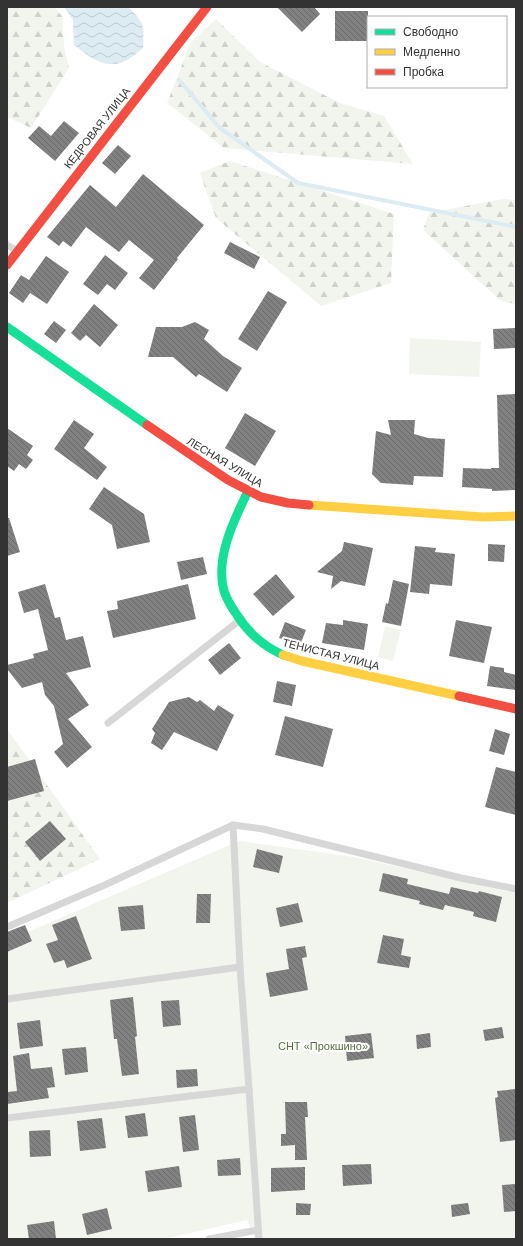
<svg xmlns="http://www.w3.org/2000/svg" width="523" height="1246" viewBox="0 0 523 1246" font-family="Arial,sans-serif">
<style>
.forest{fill:url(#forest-firs)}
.garden{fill:#f1f5ed}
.water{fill:url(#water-waves)}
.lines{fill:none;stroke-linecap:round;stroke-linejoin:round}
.stream{stroke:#ddebf3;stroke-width:4}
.building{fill:url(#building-back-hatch)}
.lane{stroke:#d7d7d7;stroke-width:7}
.fast{stroke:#16e098;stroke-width:9}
.slow{stroke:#ffcf43;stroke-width:9}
.jam{stroke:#f24e42;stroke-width:9}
.labels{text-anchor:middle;stroke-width:4;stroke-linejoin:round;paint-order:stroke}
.street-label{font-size:11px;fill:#333;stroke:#fff}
.park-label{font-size:11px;fill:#56703f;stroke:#fff}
</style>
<defs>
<pattern id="forest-firs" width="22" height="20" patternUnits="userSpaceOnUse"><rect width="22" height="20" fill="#f1f5ed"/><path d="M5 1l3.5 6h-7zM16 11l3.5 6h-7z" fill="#cfd2cc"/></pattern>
<pattern id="water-waves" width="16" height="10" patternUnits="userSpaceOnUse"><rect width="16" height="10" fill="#ddebf3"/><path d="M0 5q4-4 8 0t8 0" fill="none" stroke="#becad1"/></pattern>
<pattern id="building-back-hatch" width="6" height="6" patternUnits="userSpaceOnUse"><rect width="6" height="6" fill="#818181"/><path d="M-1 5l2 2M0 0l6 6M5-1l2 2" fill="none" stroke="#6a6a6a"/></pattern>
</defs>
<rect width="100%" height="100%" fill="#fff"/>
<g class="forest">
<polygon points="7,7 54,7 62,16 64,46 69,68 31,128 7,117 7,38 8,36 7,35"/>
<polygon points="216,19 260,62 340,103 384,116 413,164 224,148 167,103 191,42"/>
<polygon points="230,161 394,214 391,283 321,306 216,218 200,173"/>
<polygon points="503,199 516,200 516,304 501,301 423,230 429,213"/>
<polygon points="7,729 100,859 7,903"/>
</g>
<g class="garden">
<polygon points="410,338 481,342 479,377 409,374"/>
<polygon points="385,626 401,630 393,661 378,657"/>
<polygon points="239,841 354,857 516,893 516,1239 255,1239 247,1220 164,1239 7,1239 7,941"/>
</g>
<path class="water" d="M64 7H128C145 23 144 26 143 48 138 52 132 58 125 61 105 71 89 56 74 45L73 20Z"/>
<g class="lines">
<polyline class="stream" points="179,80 220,128 298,183 516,227"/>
</g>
<g class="building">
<polygon points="277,7 314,7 320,14 302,32"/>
<rect x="335" y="11" width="33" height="30"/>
<polygon points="64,121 79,133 55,161 28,138 39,126 51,136"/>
<polygon points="118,145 131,156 115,174 102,163"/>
<polygon points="143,174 204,225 177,258 178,259 154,290 139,278 154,260 129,240 119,252 86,227 71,247 63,241 59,246 47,237 90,185 116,207"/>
<polygon points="230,242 260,257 254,269 224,253"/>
<polygon points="105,255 128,273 115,290 107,284 98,295 83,284"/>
<polygon points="46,256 69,272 47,304 30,293 23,303 9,293 21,275 29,280"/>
<polygon points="268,291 287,302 257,351 238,339"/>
<polygon points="94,304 118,325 100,347 86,335 80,341 71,333"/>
<polygon points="54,321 66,330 56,343 44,334"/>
<polygon points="195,322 209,330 204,339 223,356 242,368 227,392 199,374 196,377 173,357 148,357 156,327 182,327"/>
<polygon points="516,328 516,348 494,349 493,329"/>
<polygon points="515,394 516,490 492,491 492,489 462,487 463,468 491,469 491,468 499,468 497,395"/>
<polygon points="245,413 276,431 255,466 225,448"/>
<polygon points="74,420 94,434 84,448 107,467 97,480 54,449"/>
<polygon points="388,420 415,420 414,434 428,438 445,439 443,477 414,476 413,485 381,483 372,474 376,431 391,435"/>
<polygon points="7,428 33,446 27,455 33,460 26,469 19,464 14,471 7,466"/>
<polygon points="104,487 144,514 150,542 117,549 112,525 89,509"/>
<polygon points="7,518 9,518 20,552 7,556"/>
<polygon points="344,542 373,548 365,586 341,581 331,589 333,576 317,572 342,551"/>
<polygon points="488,544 505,545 504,562 488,561"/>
<polygon points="415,546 436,548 435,552 455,554 452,586 430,584 429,594 410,592"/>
<polygon points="203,557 207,574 181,580 177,562"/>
<polygon points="276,574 295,597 273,616 253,594"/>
<polygon points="393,580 409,584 401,626 382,622 386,603 388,604"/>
<polygon points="45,584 55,618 60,617 66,640 83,636 91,667 66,673 89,705 68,719 92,747 67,768 54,752 63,744 54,706 45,695 42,682 22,688 7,669 7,665 34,658 33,654 48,650 38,609 24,613 18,592"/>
<polygon points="188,584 196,619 113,638 107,611 118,609 117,601"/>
<polygon points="343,620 368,624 364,650 322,643 326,623 343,625"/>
<polygon points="456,620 492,627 484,663 449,656"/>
<polygon points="285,622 306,630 300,645 279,638"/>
<polygon points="229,643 241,658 220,675 208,660"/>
<polygon points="490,666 504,668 504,672 516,675 516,690 487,686"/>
<polygon points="277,681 296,685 292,706 273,702"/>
<polygon points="189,697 197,702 200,700 214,711 218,705 234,715 217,751 174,732 162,750 151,743 155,733 152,729 169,702"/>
<polygon points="285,716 333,729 323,767 275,755"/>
<polygon points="495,729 510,734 504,755 489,751"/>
<polygon points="35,759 44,791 7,801 7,767"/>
<polygon points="496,767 516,772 516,815 485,807"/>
<polygon points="50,821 66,839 40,861 25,842"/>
<polygon points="257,849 283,856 279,873 253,867"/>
<polygon points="383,873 408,879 407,884 449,894 451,887 478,893 479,891 502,897 496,922 473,916 474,912 445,905 443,910 419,904 420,901 379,891"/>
<polygon points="197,894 211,894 210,923 196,923"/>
<polygon points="298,903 303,922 280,927 276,908"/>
<polygon points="143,905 145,929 121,931 118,907"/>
<polygon points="76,916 92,959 67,968 64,960 54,963 46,944 58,940 52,925"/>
<polygon points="25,925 32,941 7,952 7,932"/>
<polygon points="383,935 404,939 401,955 411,957 409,968 377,963"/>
<polygon points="305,946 307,957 302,958 308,990 270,997 266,973 289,969 286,949"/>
<polygon points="133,997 137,1036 135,1037 139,1074 122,1076 117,1039 114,1039 110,1000"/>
<polygon points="179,1000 181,1025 163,1027 161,1001"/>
<polygon points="40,1020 43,1046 20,1049 17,1023"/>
<polygon points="502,1027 504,1038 485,1041 483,1030"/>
<polygon points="371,1033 374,1058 347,1061 345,1036"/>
<polygon points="430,1033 431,1047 417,1049 416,1035"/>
<polygon points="86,1047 88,1072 65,1075 62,1049"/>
<polygon points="29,1053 31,1069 52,1067 55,1087 47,1088 49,1098 7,1104 7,1092 17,1091 13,1056"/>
<polygon points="197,1069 198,1086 177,1088 176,1070"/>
<polygon points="516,1089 516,1140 500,1142 495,1098 498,1097 497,1091"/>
<polygon points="285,1102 307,1102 308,1117 305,1117 307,1160 295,1160 295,1145 281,1146 281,1134 286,1134"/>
<polygon points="145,1113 148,1136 128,1138 125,1116"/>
<polygon points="195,1115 199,1150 183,1152 179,1117"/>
<polygon points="102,1118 106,1148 80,1151 77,1121"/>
<polygon points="50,1130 51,1156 30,1157 29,1131"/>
<polygon points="240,1158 241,1175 218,1176 217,1160"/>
<polygon points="371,1164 372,1184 343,1186 342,1165"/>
<polygon points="179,1166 182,1187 148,1192 145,1171"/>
<polygon points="305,1167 305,1190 271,1192 271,1168"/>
<polygon points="516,1184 516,1211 504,1212 502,1185"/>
<polygon points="296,1203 311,1204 310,1215 296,1215"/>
<polygon points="468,1203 470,1214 452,1217 451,1205"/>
<polygon points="107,1208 112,1229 87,1235 82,1214"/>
<polygon points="54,1221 56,1239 29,1239 27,1225"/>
</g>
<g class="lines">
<g class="lane">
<polyline points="7,245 17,251"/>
<polyline points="108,723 240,620"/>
<polyline points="233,825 240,967 249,1089 259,1239"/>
<polyline points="7,927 107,884 233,825 263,829 461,878 516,889"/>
<polyline points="7,999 240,967"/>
<polyline points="7,1118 249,1089"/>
<polyline points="209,1239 258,1230"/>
</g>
<g class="fast">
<polyline points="7,327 147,425"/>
<path d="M248 491C234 520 215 558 224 591 227 600 232 608 237 615 249 634 263 646 283 655"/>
</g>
<g class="slow">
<polyline points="309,505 483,517 516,516"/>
<polyline points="283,655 302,661 459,696"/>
</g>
<g class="jam">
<polyline points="7,265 207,7"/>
<polyline points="147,425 228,480 261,497 288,503 309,505"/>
<polyline points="459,696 516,709"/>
</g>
</g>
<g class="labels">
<g class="street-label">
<text transform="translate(97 128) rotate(-52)" y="4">КЕДРОВАЯ УЛИЦА</text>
<text transform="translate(225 462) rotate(31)" y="4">ЛЕСНАЯ УЛИЦА</text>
<text transform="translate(331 654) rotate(14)" y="4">ТЕНИСТАЯ УЛИЦА</text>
</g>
<g class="park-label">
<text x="323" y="1050">СНТ «Прокшино»</text>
</g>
</g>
<rect width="523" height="1246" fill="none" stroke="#333333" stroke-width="16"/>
<rect x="367" y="16" width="140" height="72" fill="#ffffff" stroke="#adadad"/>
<rect x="375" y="29" width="20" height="6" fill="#16e098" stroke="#adadad"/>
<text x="403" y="36" font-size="12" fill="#333333">Свободно</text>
<rect x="375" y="49" width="20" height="6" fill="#ffcf43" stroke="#adadad"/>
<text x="403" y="56" font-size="12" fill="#333333">Медленно</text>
<rect x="375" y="69" width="20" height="6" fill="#f24e42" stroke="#adadad"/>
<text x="403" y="76" font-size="12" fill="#333333">Пробка</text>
</svg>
